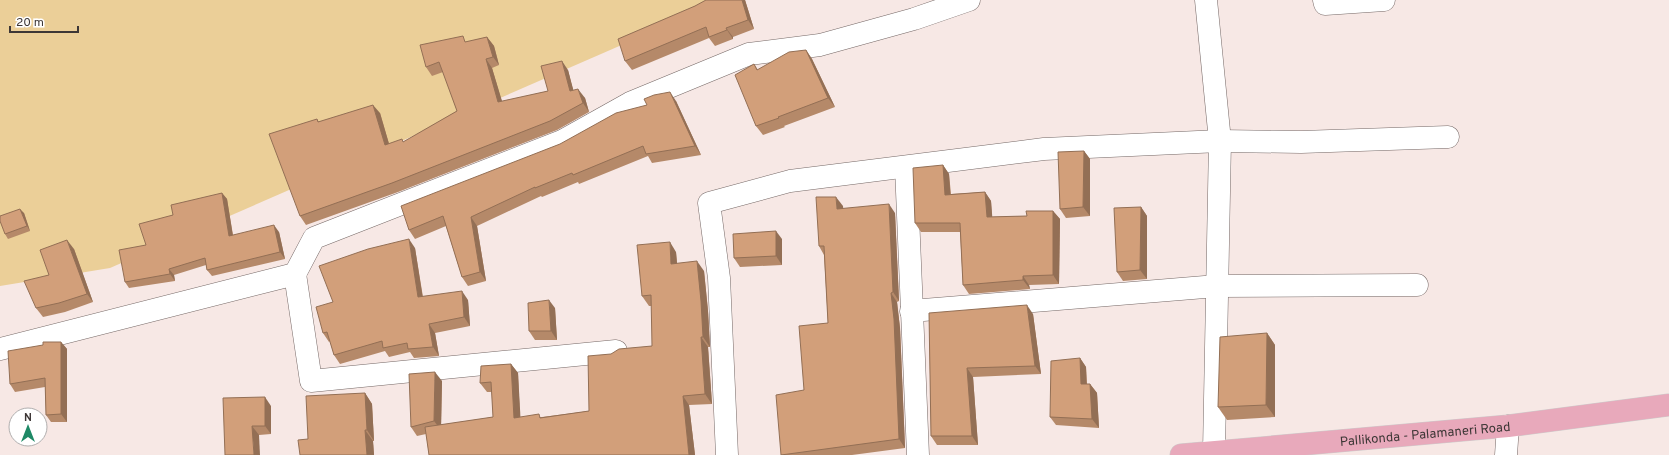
<svg xmlns="http://www.w3.org/2000/svg" width="1669" height="455" viewBox="0 0 1669 455" font-family="Overpass,sans-serif">
<style>
.green{fill:#ebcf98}
.lines{fill:none;stroke-linecap:round;stroke-linejoin:round}
.minor-casing{stroke:#756866;stroke-width:23}
.primary-casing{stroke:#cdcbcb;stroke-width:23}
.minor{stroke:#fff;stroke-width:22}
.primary{stroke:#e8a9bb;stroke-width:22}
.wall{fill:#b58969}
.shaded-wall{fill:#936f55}
.building{fill:#d29f7a;stroke:#936f55}
.labels{text-anchor:middle;stroke-width:3;stroke-linejoin:round;paint-order:stroke}
.street-label{font-size:13px;fill:#3d3736;stroke:#fff}
</style>
<rect width="100%" height="100%" fill="#f7e8e5"/>
<polygon class="green" points="0,0 725,0 110,268 0,286"/>
<g class="lines">
<g class="minor-casing">
<g id="minor">
<polyline points="1206,0 1220,141 1214,451"/>
<polyline points="1324,0 1325,4 1384,0"/>
<polyline points="906,167 918,455"/>
<polyline points="295,274 311,381 616,351"/>
<polyline points="911,311 1217,286 1417,285"/>
<polyline points="0,349 295,274 314,238 562,141 630,103 749,54 820,45 914,19 969,0"/>
<polyline points="727,455 719,278 709,203 790,181 1044,149 1220,141 1301,142 1448,137"/>
<polyline points="1506,455 1508,426"/>
</g>
</g>
<g class="primary-casing">
<g id="primary">
<path id="s1" d="M1181 455 1508 426 1669 405"/>
</g>
</g>
<use href="#minor" class="minor"/>
<use href="#primary" class="primary"/>
</g>
<g class="wall">
<polygon points="745,0 754,29 733,37 733,39 715,46 709,38 632,70 625,61 695,6"/>
<polygon points="487,37 494,46 499,65 492,68 502,102 548,91 568,70 573,90 585,98 589,112 557,130 398,192 306,225 300,216 317,119 319,122 380,113 389,144 404,142 457,111 443,72 432,76 426,67 467,42"/>
<polygon points="806,50 812,59 835,107 784,126 785,127 763,135 756,126 754,64 758,70"/>
<polygon points="676,101 701,155 652,163 648,156 579,184 578,182 542,197 541,196 477,226 486,281 468,286 462,277 446,226 415,239 409,230"/>
<polygon points="1084,151 1090,159 1090,216 1066,218 1060,209"/>
<polygon points="943,165 949,174 951,194 985,192 991,201 992,217 1027,216 1053,211 1060,219 1059,284 1029,285 1030,289 969,294 963,285 960,232 921,232 915,223"/>
<polygon points="222,193 227,199 233,235 279,232 285,259 212,276 207,270 206,265 174,275 175,281 129,288 125,282 146,245 173,215"/>
<polygon points="843,206 843,209 895,213 899,301 897,302 900,328 905,448 852,455 781,455 828,323 824,255 819,246"/>
<polygon points="1141,207 1147,216 1147,279 1123,281 1117,272"/>
<polygon points="24,213 30,231 8,239 5,234"/>
<polygon points="782,239 782,265 740,267 734,258"/>
<polygon points="415,248 423,297 468,300 470,326 435,333 439,356 414,358 410,352 389,357 385,351 340,364 334,355 330,341 329,342 323,333"/>
<polygon points="74,249 93,302 65,312 43,317 36,308 49,275"/>
<polygon points="676,252 677,264 704,271 708,311 710,347 708,347 712,404 689,405 695,455 429,455 426,434 417,436 411,427 442,381 441,425 493,417 492,392 487,392 480,383 511,364 518,373 520,417 542,417 589,411 611,354 652,346 652,306 649,306 642,296"/>
<polygon points="555,308 557,340 535,340 529,331"/>
<polygon points="929,313 1033,314 1041,374 973,377 978,445 937,445 931,436"/>
<polygon points="1267,333 1275,345 1275,417 1227,420 1218,407"/>
<polygon points="61,342 67,349 67,422 51,422 46,415 45,387 15,392 10,384 43,345"/>
<polygon points="1080,358 1086,367 1087,384 1090,384 1097,393 1099,428 1056,425 1050,417"/>
<polygon points="365,393 372,404 374,441 373,441 374,455 300,455 308,439"/>
<polygon points="271,406 271,434 259,435 225,455"/>
</g>
<g class="shaded-wall">
<polygon points="742,0 745,0 754,29 748,20"/>
<polygon points="726,28 733,37 733,39 727,30"/>
<polygon points="487,37 494,46 499,65 493,57"/>
<polygon points="806,50 812,59 835,107 828,98"/>
<polygon points="486,59 492,68 505,111 498,102"/>
<polygon points="562,61 568,70 576,100 570,91"/>
<polygon points="578,89 585,98 589,112 583,103"/>
<polygon points="670,92 676,101 701,155 695,146"/>
<polygon points="373,105 380,113 392,154 385,145"/>
<polygon points="1084,151 1090,159 1090,216 1083,207"/>
<polygon points="943,165 949,174 951,204 945,195"/>
<polygon points="985,192 991,201 993,226 987,217"/>
<polygon points="222,193 227,199 234,243 229,236"/>
<polygon points="836,197 843,206 844,218 837,209"/>
<polygon points="889,204 895,213 899,301 893,292"/>
<polygon points="1141,207 1147,216 1147,279 1140,270"/>
<polygon points="20,209 24,213 30,231 27,226"/>
<polygon points="1053,211 1060,219 1059,284 1053,275"/>
<polygon points="471,217 477,226 486,281 480,272"/>
<polygon points="274,225 279,232 285,259 280,252"/>
<polygon points="776,231 782,239 782,265 776,256"/>
<polygon points="409,239 415,248 424,306 418,297"/>
<polygon points="67,240 74,249 93,302 87,294"/>
<polygon points="670,242 676,252 678,274 671,264"/>
<polygon points="697,261 704,271 708,311 710,347 703,337"/>
<polygon points="169,269 174,275 175,281 170,274"/>
<polygon points="1023,276 1029,285 1030,289 1023,280"/>
<polygon points="462,291 468,300 470,326 464,317"/>
<polygon points="891,293 897,302 900,328 905,448 899,439"/>
<polygon points="549,300 555,308 557,340 551,331"/>
<polygon points="1027,305 1033,314 1041,374 1035,366"/>
<polygon points="429,324 435,333 439,356 433,347"/>
<polygon points="1267,333 1275,345 1275,417 1266,405"/>
<polygon points="701,337 708,347 712,404 705,394"/>
<polygon points="61,342 67,349 67,422 61,414"/>
<polygon points="1080,358 1086,367 1087,393 1081,384"/>
<polygon points="511,364 518,373 521,427 514,418"/>
<polygon points="967,368 973,377 978,445 972,436"/>
<polygon points="435,372 442,381 441,430 434,421"/>
<polygon points="1090,384 1097,393 1099,428 1092,419"/>
<polygon points="365,393 372,404 374,441 367,430"/>
<polygon points="683,396 689,405 695,455 689,455"/>
<polygon points="265,397 271,406 271,434 265,426"/>
<polygon points="252,426 259,435 260,455 254,455"/>
<polygon points="365,430 373,441 374,455 367,455"/>
</g>
<g class="building">
<polygon points="706,0 742,0 748,20 726,28 727,30 709,37 706,27 625,61 618,39 695,6"/>
<polygon points="463,36 465,42 487,37 493,57 486,59 498,102 548,91 541,66 562,61 570,91 578,89 583,103 550,121 392,183 300,216 269,134 317,119 318,122 373,105 385,145 402,139 403,142 457,111 439,62 426,67 420,45"/>
<polygon points="806,50 828,98 778,117 779,118 756,126 735,75 754,64 757,70 789,52"/>
<polygon points="670,92 695,146 646,154 643,146 573,175 572,173 535,188 535,187 471,217 480,272 462,277 443,216 409,230 401,206 560,144 616,113 647,105 644,99 654,95"/>
<polygon points="1084,151 1083,207 1060,209 1058,152"/>
<polygon points="943,165 945,195 985,192 987,217 1027,216 1026,211 1053,211 1053,275 1023,276 1023,280 963,285 960,223 915,223 913,168"/>
<polygon points="222,193 229,236 274,225 280,252 207,270 205,258 169,269 170,274 125,282 119,250 146,245 139,224 173,215 171,205"/>
<polygon points="816,197 836,197 837,209 889,204 893,292 891,293 894,319 899,439 781,455 776,395 804,390 799,326 828,323 824,246 819,246"/>
<polygon points="1141,207 1140,270 1117,272 1114,208"/>
<polygon points="20,209 27,226 5,234 0,221 0,216"/>
<polygon points="776,231 776,256 734,258 733,234"/>
<polygon points="409,239 418,297 462,291 464,317 429,324 433,347 408,349 407,343 383,348 382,341 334,355 327,332 323,333 316,307 333,302 319,266 368,249"/>
<polygon points="67,240 87,294 59,303 36,308 24,281 49,275 40,250"/>
<polygon points="670,242 671,264 697,261 701,301 703,337 701,337 705,394 683,396 689,455 429,455 425,427 493,417 491,382 480,383 481,366 511,364 514,418 539,414 540,418 589,411 588,356 611,354 619,349 652,346 651,295 642,296 637,245"/>
<polygon points="549,300 551,331 529,331 528,303"/>
<polygon points="1027,305 1035,366 967,368 972,436 931,436 929,313"/>
<polygon points="1267,333 1266,405 1218,407 1220,337"/>
<polygon points="43,342 61,342 61,414 46,415 45,378 10,384 8,351 43,345"/>
<polygon points="1080,358 1081,384 1090,384 1092,419 1050,417 1051,361"/>
<polygon points="435,372 434,421 411,427 409,374"/>
<polygon points="365,393 367,430 365,430 367,455 300,455 298,440 308,439 306,396"/>
<polygon points="265,397 265,426 252,426 254,455 225,455 223,398"/>
</g>
<g class="labels">
<g class="street-label">
<text dy="5" stroke="none"><textPath href="#s1" startOffset="245">Pallikonda - Palamaneri Road</textPath></text>
</g>
</g>
<g transform="translate(28 427)"><circle r="19" fill="#ffffff" stroke="#b1afaf"/>
<path d="M0-3L7 15L0 10L-7 15Z" fill="#1e8966"/>
<text y="-6" font-size="11" font-weight="bold" text-anchor="middle" fill="#3d3736">N</text>
</g>
<path d="M10 26v6h68v-6" fill="none" stroke="#3d3736" stroke-width="2"/>
<text x="16" y="26" font-size="12" fill="#3d3736" stroke="#ffffff" stroke-width="3" paint-order="stroke">20 m</text>
</svg>
